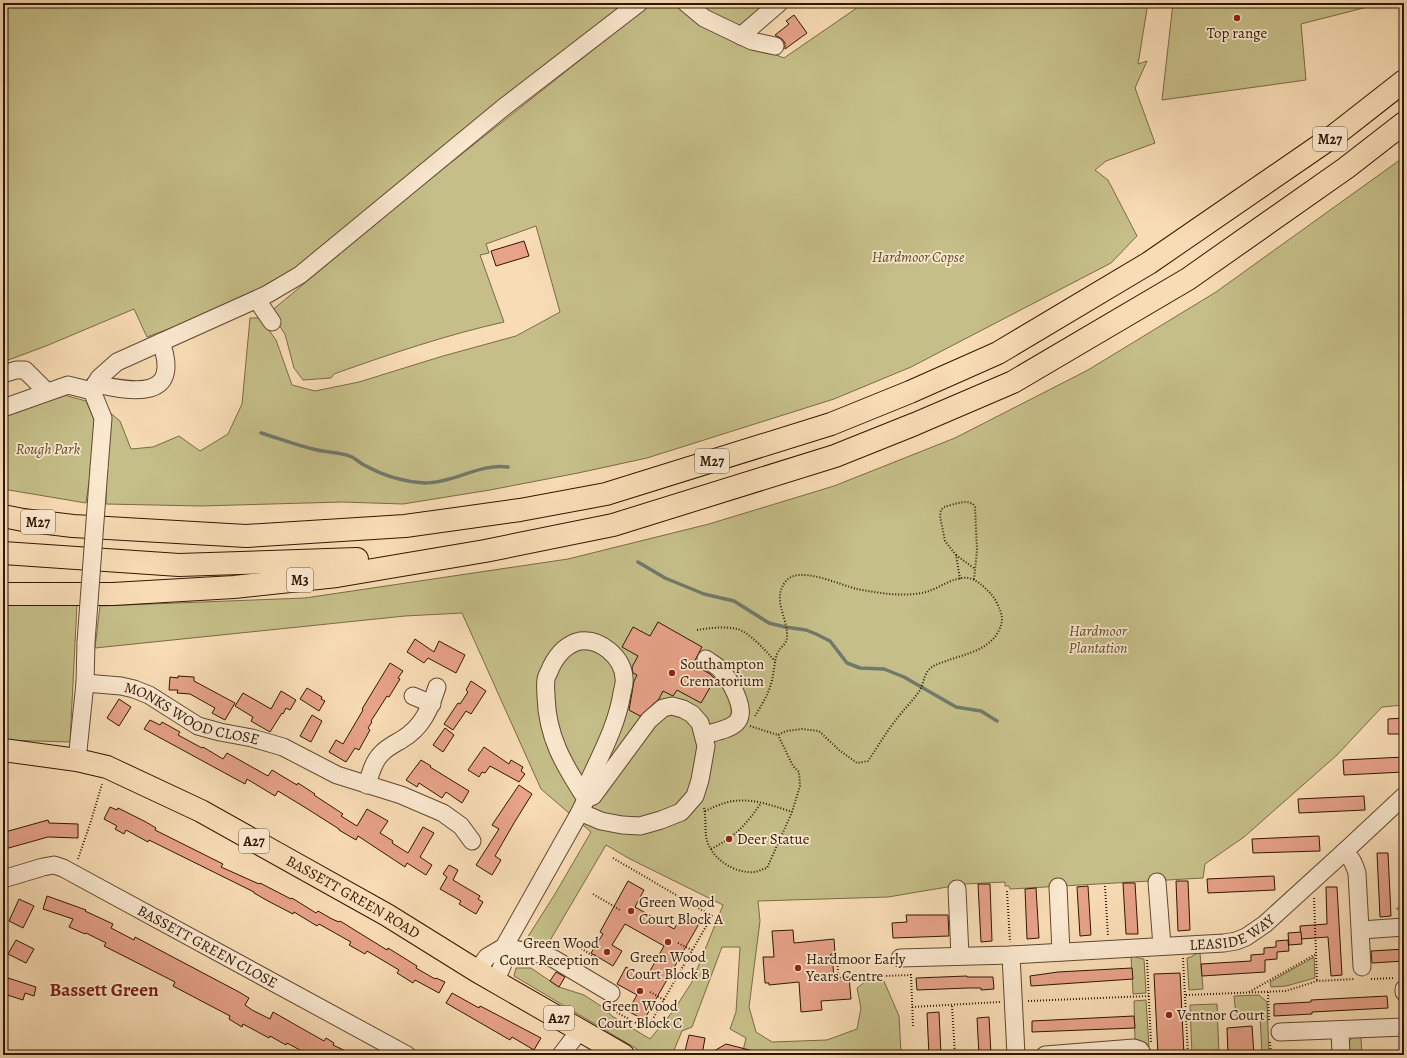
<svg xmlns="http://www.w3.org/2000/svg" width="1407" height="1058" viewBox="0 0 1407 1058" font-family="Alegreya,serif">
<style>
.green{fill:#c5be88;stroke:#7a6a45}
.lines{fill:none;stroke-linecap:round;stroke-linejoin:round}
.stream{stroke:#71796a;stroke-width:3.5}
.building{fill:#e7a289;stroke:#301702}
.minor-casing{stroke:#62482f;stroke-width:19}
.major-casing{stroke:#301702;stroke-width:24}
.highway-casing{stroke:#301702;stroke-width:24}
.path{stroke:#301702;stroke-width:2;stroke-dasharray:1 2;stroke-linecap:butt}
.minor{stroke:#fae8cf;stroke-width:17}
.major{stroke:#f8dcb5;stroke-width:22}
.highway{stroke:#f8dcb5;stroke-width:22}
.minor-bridge-casing{stroke:#62482f;stroke-width:19;stroke-linecap:butt}
.minor-bridge{stroke:#fae8cf;stroke-width:17}
.poi-dot{fill:#8f2418;stroke:#fae8cf;stroke-width:1.5}
.labels{text-anchor:middle;stroke-width:3.5;stroke-linejoin:round;paint-order:stroke}
.shield{fill:#fae8cf;stroke:#6d5640;stroke-width:1}
.shield-label{font-size:14px;font-weight:bold;fill:#301702}
.poi-label{font-size:15px;fill:#301702;stroke:#fae8cf;text-anchor:start}
.park-label{font-size:15px;font-style:italic;fill:#5d492a;stroke:#fae8cf}
.street-label{font-size:15px;fill:#301702;stroke:#fae8cf}
.district-label{font-size:19px;font-weight:bold;fill:#7a1f14;stroke:#fae8cf}
</style>
<rect width="100%" height="100%" fill="#f8dcb5"/>
<filter id="stains"><feTurbulence type="fractalNoise" baseFrequency=".005" numOctaves="4"/><feColorMatrix values="0 0 0 0 .2 0 0 0 0 .09 0 0 0 0 .02 0 0 0 .5 -.17"/></filter>
<radialGradient id="worn" r=".72"><stop offset=".6" stop-color="#630" stop-opacity="0"/><stop offset="1" stop-color="#630" stop-opacity=".3"/></radialGradient>
<g class="green">
<polygon points="3,3 629,3 292,272 220,310 147,337 134,309 46,346 3,362"/>
<path d="M646 3H678L763 50 784 58 864 3H1148L1138 64 1147 61 1135 88 1155 143 1106 161 1095 170 1108 180 1137 236 1111 263 911 367 834 399 647 458 578 473 490 490 403 504 342 502 201 506 106 504 108 411 120 421 131 449 153 447 179 436 200 451 228 434 242 404 250 318H260L276 340 292 385 315 391 359 382 443 356 516 336 560 312 536 226 486 244 489 253 480 255 504 322C446 335 390 354 334 374L331 378 303 380 294 368 285 334 270 312 419 188 637 15Z"/>
<polygon points="694,3 769,3 739,28"/>
<polygon points="1173,3 1383,3 1301,24 1306,80 1162,100"/>
<polygon points="1404,157 1404,705 1382,707 1337,755 1244,837 1205,864 1203,878 1010,889 1009,886 1005,886 1005,882 965,884 888,897 758,901 760,921 749,1007 756,1032 772,1042 827,1040 857,1029 861,1008 857,988 865,982 883,979 899,1016 901,1053 902,1055 742,1055 746,1038 730,1029 736,1012 740,947 722,947 692,1027 682,1031 672,1055 647,1055 514,976 516,968 531,968 559,987 584,995 604,1008 612,1016 650,1039 674,1010 692,982 723,905 630,859 606,845 545,949 522,946 555,894 591,832 541,789 462,613 405,616 95,648 100,606 305,598 568,559 709,524 834,486 955,438 1088,370 1216,292"/>
<polygon points="64,395 86,401 97,426 86,503 3,489 3,416"/>
<polygon points="3,603 77,604 70,742 3,740"/>
<polygon points="1197,953 1200,953 1203,989 1189,990 1187,958 1191,957"/>
<path d="M1131 956C1136 956 1138 959 1144 959L1146 993 1133 994Z"/>
<polygon points="1314,957 1315,978 1286,986 1271,987 1270,982"/>
<polygon points="1259,995 1267,1002 1269,1055 1262,1055 1260,1015 1236,1016 1234,996"/>
<polygon points="1146,1000 1149,1047 1144,1043 1135,1040 1134,1001"/>
<polygon points="1217,1004 1219,1054 1192,1055 1190,1005"/>
<polygon points="1354,1037 1361,1037 1362,1055 1349,1055 1349,1041"/>
</g>
<g class="lines">
<g class="stream">
<path d="M261 433C278 438 295 445 313 449 326 453 339 451 352 457 356 459 360 463 364 465 382 475 405 482 425 483 454 483 480 463 508 467"/>
<polyline points="638,562 665,578 704,594 734,601 769,623 785,627 806,630 816,634 830,641 847,663 860,668 884,669 904,677 956,707 981,711 997,721"/>
</g>
</g>
<g class="building">
<polygon points="794,15 807,33 785,49 785,43 782,39 775,35 789,24 786,21"/>
<polygon points="524,241 529,256 496,266 491,251"/>
<polygon points="658,622 702,647 693,664 710,674 715,679 701,703 677,690 673,696 663,691 659,699 640,716 629,710 634,681 637,675 633,673 632,667 638,656 622,647 633,627 650,636"/>
<polygon points="415,639 434,652 439,641 465,655 456,673 428,658 424,663 407,652"/>
<polygon points="390,663 403,671 398,678 400,679 389,697 387,696 371,721 372,722 368,728 370,730 359,750 355,748 346,762 329,752 336,740 343,744 363,710 362,709"/>
<polygon points="178,676 194,677 194,681 235,703 225,720 212,713 215,708 190,694 177,693 178,690 169,690 170,677 178,678"/>
<polygon points="471,681 486,691 471,714 466,711 453,730 444,724 458,703 460,704 468,692 466,690"/>
<polygon points="307,688 322,697 321,699 325,701 319,711 300,699"/>
<polygon points="281,691 296,700 290,710 286,708 283,714 282,713 270,732 251,721 253,717 235,706 243,693 271,709"/>
<polygon points="119,699 131,707 119,726 107,718"/>
<polygon points="312,715 322,721 311,742 300,736"/>
<polygon points="1404,718 1404,734 1388,734 1388,719"/>
<polygon points="150,720 160,725 162,722 180,732 178,735 202,748 203,747 223,759 227,753 268,776 272,770 297,785 298,783 315,794 314,795 343,814 341,816 357,826 367,809 388,821 380,833 393,841 392,843 408,853 423,827 434,833 420,857 432,865 426,875 407,863 405,867 358,836 356,840 339,830 339,829 306,808 278,791 275,796 247,779 245,784 144,729"/>
<polygon points="445,728 454,735 443,752 433,745"/>
<polygon points="484,747 509,764 511,760 523,767 521,771 525,774 519,782 490,766 485,773 482,772 479,777 468,770"/>
<polygon points="1404,757 1404,772 1344,775 1343,760"/>
<polygon points="421,760 431,766 430,767 469,791 462,803 446,792 442,798 419,783 417,787 406,780"/>
<polygon points="519,785 532,794 514,823 495,856 501,860 492,875 476,865 499,829 492,825"/>
<polygon points="1364,796 1365,810 1299,813 1298,799"/>
<polygon points="110,807 117,810 118,808 146,822 156,828 155,830 223,864 221,867 259,884 260,883 291,899 292,898 316,913 318,911 332,919 339,922 340,921 387,950 388,948 417,966 416,968 435,979 436,978 445,982 439,993 415,980 413,983 397,973 399,970 367,951 365,954 349,945 351,942 319,924 317,926 294,912 293,914 268,901 254,893 254,892 149,840 148,842 126,830 124,834 115,829 117,826 104,819"/>
<polygon points="48,820 49,823 78,824 78,838 48,837 5,849 3,840 7,839 5,832"/>
<polygon points="1319,836 1320,851 1253,853 1252,839"/>
<polygon points="1377,853 1388,853 1391,916 1380,917"/>
<polygon points="449,865 458,870 453,880 480,896 478,899 483,902 476,914 459,904 461,901 440,889 447,877 443,874"/>
<polygon points="1274,876 1275,890 1208,893 1207,879"/>
<polygon points="628,881 644,890 635,907 674,929 684,913 700,922 644,1020 628,1011 637,995 617,984 626,967 646,978 664,946 625,924 612,945 622,951 613,966 591,953 603,934 600,932"/>
<polygon points="1176,881 1188,881 1190,930 1178,931"/>
<polygon points="1123,883 1135,883 1138,934 1126,934"/>
<polygon points="978,884 990,884 992,941 981,942"/>
<polygon points="1088,886 1091,935 1080,936 1077,887"/>
<polygon points="1326,887 1337,887 1342,975 1331,976 1328,937 1301,939 1300,926 1327,924"/>
<polygon points="1036,888 1039,938 1027,939 1025,889"/>
<polygon points="47,896 86,910 85,911 113,924 111,928 134,940 135,937 239,992 249,998 245,1005 252,1010 270,1019 273,1012 324,1041 326,1038 334,1043 333,1045 354,1055 309,1055 287,1043 286,1045 270,1036 269,1038 243,1024 242,1027 229,1019 230,1016 173,986 175,982 104,946 106,943 86,933 85,934 69,927 73,919 43,909"/>
<polygon points="19,899 34,906 23,928 9,921"/>
<polygon points="906,915 948,915 949,936 893,938 892,923 907,922"/>
<polygon points="793,930 794,943 834,939 835,953 832,953 834,978 849,977 851,999 821,1001 822,1010 801,1012 799,982 769,985 769,983 765,983 763,957 774,957 772,931"/>
<polygon points="1301,932 1302,944 1289,945 1288,933"/>
<polygon points="16,940 34,949 26,963 8,954"/>
<polygon points="1288,940 1289,951 1277,952 1277,959 1265,960 1265,972 1202,976 1201,964 1251,961 1251,955 1264,954 1264,948 1276,947 1276,941"/>
<polygon points="1404,949 1404,961 1372,963 1371,951"/>
<polygon points="1132,968 1133,979 1031,986 1030,976 1058,972"/>
<polygon points="556,972 565,977 559,987 550,981"/>
<polygon points="1180,973 1184,1055 1158,1055 1154,974"/>
<polygon points="967,976 967,977 993,977 994,989 981,990 981,988 968,988 917,990 916,978"/>
<polygon points="8,978 36,987 34,996 25,993 23,1000 4,994"/>
<polygon points="452,993 479,1008 480,1006 486,1009 541,1038 534,1050 512,1037 510,1040 446,1003"/>
<polygon points="1387,996 1388,1008 1312,1012 1312,1014 1274,1016 1274,1004 1311,1002 1311,1000"/>
<polygon points="939,1012 941,1055 929,1055 927,1013"/>
<polygon points="1134,1016 1135,1028 1032,1032 1032,1021"/>
<polygon points="989,1017 991,1055 979,1055 977,1018"/>
<polygon points="1252,1026 1254,1055 1228,1055 1227,1028"/>
<polygon points="689,1035 705,1038 702,1055 684,1055"/>
<polygon points="726,1044 757,1052 756,1055 707,1055"/>
</g>
<g class="lines">
<g class="minor-casing">
<g id="minor">
<polyline points="686,3 704,18 752,41 775,46"/>
<polyline points="741,36 779,3"/>
<polyline points="257,300 272,322"/>
<polyline points="3,374 16,370 25,370 47,392"/>
<path d="M95 384C133 392 182 401 161 342"/>
<polyline points="92,391 99,378 117,362 266,295 300,275 504,107 639,3"/>
<polyline points="3,408 68,385 92,391 103,418 99,468"/>
<path id="s1" d="M85 683 121 686 134 689 149 695 198 726 220 732 252 738 283 747 337 775 401 795 443 813 461 826 472 841"/>
<polyline points="413,696 432,704"/>
<path d="M704 735C714 732 728 730 736 723 749 711 729 678 719 668 715 665 710 662 706 659"/>
<polyline points="77,760 85,683 86,642"/>
<path d="M367 785C370 775 373 762 381 754 386 748 394 744 401 740 422 728 430 709 437 687"/>
<polyline points="580,812 601,821 622,825 640,826 661,820 681,812 695,796 700,780 706,746 700,723 692,714 683,709 672,706 663,708 649,720 593,796 586,799"/>
<path d="M1344 852C1352 858 1354 864 1357 873L1362 967"/>
<path id="s2" d="M3 879 43 867 54 865 63 868 407 1055"/>
<polyline points="1157,882 1162,946"/>
<polyline points="1058,887 1061,952"/>
<polyline points="957,889 960,956"/>
<polyline points="1361,930 1404,927"/>
<polyline points="1011,955 1016,1055"/>
<path id="s3" d="M900 958 1011 955 1224 943 1236 941 1246 937 1265 924 1344 852 1404 796"/>
<polyline points="477,971 487,957 504,947 543,955 554,959 611,993"/>
<path d="M495 982 503 964 504 947 580 812 586 799V787C600 756 617 726 622 693 623 688 625 683 624 678 623 658 601 638 580 641 566 644 557 655 551 667 550 671 546 676 546 680 545 685 546 691 546 696 547 737 564 765 586 799"/>
<polyline points="1404,989 1404,992"/>
<polyline points="1340,1030 1341,1055"/>
<polyline points="1280,1032 1404,1027"/>
<polyline points="561,1055 580,1030"/>
<polyline points="1045,1055 1134,1048 1140,1050 1143,1055"/>
</g>
</g>
<g class="major-casing">
<g id="major">
<path id="s4" d="M3 750 77 760 107 767 201 811 387 915 477 971 623 1055"/>
</g>
</g>
<g class="highway-casing">
<g id="highway">
<polyline points="3,516 23,520 73,526 246,536 405,526 520,510 606,494 831,424 910,392 998,353 1149,263 1335,135 1404,81"/>
<polyline points="3,553 179,565 357,559"/>
<polyline points="3,594 113,594 234,587 337,576 485,551 613,525 835,456 915,424 1013,382 1188,279 1346,168 1404,123"/>
</g>
</g>
<g class="path">
<polyline points="956,555 975,569"/>
<path d="M960 579 956 555 945 541 940 516 941 510 944 507C953 505 970 497 975 507L977 550 974 580"/>
<path d="M697 630C710 628 724 626 737 629 748 631 767 652 775 661"/>
<path d="M750 726 778 735 786 731 802 729 819 731 839 750 857 763 868 761C877 748 885 734 895 721 903 710 913 701 920 690 924 683 924 672 932 667 936 664 941 663 946 661 965 654 990 650 999 630 1001 626 1002 623 1002 618 1001 610 995 597 989 592 983 586 977 580 969 578 954 576 940 588 926 592 914 595 902 595 890 594 879 593 868 591 857 589 840 585 799 565 786 581 772 598 786 615 787 633 788 645 781 645 777 654 774 663 774 674 771 684 768 695 761 706 755 716"/>
<path d="M704 808C706 817 705 827 706 836 709 857 733 874 755 872 759 871 763 869 767 868L792 812 800 786 799 772 793 766 778 735"/>
<path d="M705 811C712 808 720 804 728 802 750 797 771 805 792 812"/>
<polyline points="1401,818 1404,834"/>
<path d="M711 849C736 836 745 826 761 803"/>
<polyline points="613,858 712,916 647,1029 616,1012 614,1005"/>
<polyline points="78,859 91,821 102,784"/>
<polyline points="1105,886 1108,936"/>
<polyline points="1007,891 1010,942"/>
<polyline points="593,894 620,910"/>
<polyline points="1314,898 1317,981"/>
<polyline points="1397,909 1402,905 1400,860 1404,860"/>
<polyline points="566,939 598,959"/>
<polyline points="678,943 692,950"/>
<polyline points="830,955 837,955 838,974 850,974 856,977 911,975"/>
<polyline points="1183,958 1188,1055"/>
<polyline points="1147,960 1151,1042"/>
<polyline points="911,974 913,1026"/>
<polyline points="1371,979 1395,978"/>
<polyline points="650,992 664,1000"/>
<polyline points="1249,992 1316,954"/>
<polyline points="1268,992 1269,1022"/>
<polyline points="1186,995 1286,991 1317,981 1355,979"/>
<polyline points="1028,1001 1149,996"/>
<polyline points="952,1006 955,1055"/>
<polyline points="912,1007 1000,1002"/>
<polyline points="1270,1042 1271,1055"/>
<polyline points="1271,1053 1328,1051"/>
</g>
<use href="#minor" class="minor"/>
<use href="#major" class="major"/>
<use href="#highway" class="highway"/>
<g class="minor-bridge-casing">
<polyline id="minor-bridge" points="86,642 99,468"/>
</g>
<use href="#minor-bridge" class="minor-bridge"/>
</g>
<g class="poi-dot">
<circle cx="1237" cy="18" r="4"/>
<circle cx="672" cy="673" r="4"/>
<circle cx="729" cy="839" r="4"/>
<circle cx="631" cy="911" r="4"/>
<circle cx="668" cy="942" r="4"/>
<circle cx="607" cy="952" r="4"/>
<circle cx="798" cy="968" r="4"/>
<circle cx="640" cy="991" r="4"/>
<circle cx="1169" cy="1015" r="4"/>
</g>
<g class="labels">
<g class="shield">
<rect x="1313" y="127" width="34" height="24" rx="3"/>
<rect x="695" y="449" width="34" height="24" rx="3"/>
<rect x="21" y="510" width="34" height="24" rx="3"/>
<rect x="287" y="568" width="26" height="24" rx="3"/>
<rect x="239" y="829" width="30" height="24" rx="3"/>
<rect x="544" y="1006" width="30" height="24" rx="3"/>
</g>
<g class="shield-label">
<text x="1330" y="144">M27</text>
<text x="712" y="466">M27</text>
<text x="38" y="527">M27</text>
<text x="300" y="585">M3</text>
<text x="254" y="846">A27</text>
<text x="559" y="1023">A27</text>
</g>
<g class="poi-label">
<text x="1237" y="38" text-anchor="middle">Top range</text>
<text x="680" y="669">Southampton<tspan x="680" dy="17">Crematorium</tspan></text>
<text x="737" y="844">Deer Statue</text>
<text x="639" y="907">Green Wood<tspan x="639" dy="17">Court Block A</tspan></text>
<text x="599" y="948" text-anchor="end">Green Wood<tspan x="599" dy="17">Court Reception</tspan></text>
<text x="668" y="962" text-anchor="middle">Green Wood<tspan x="668" dy="17">Court Block B</tspan></text>
<text x="806" y="964">Hardmoor Early<tspan x="806" dy="17">Years Centre</tspan></text>
<text x="640" y="1011" text-anchor="middle">Green Wood<tspan x="640" dy="17">Court Block C</tspan></text>
<text x="1177" y="1020">Ventnor Court</text>
</g>
<g class="park-label">
<text x="918" y="262">Hardmoor Copse</text>
<text x="48" y="454">Rough Park</text>
<text x="1098" y="636">Hardmoor<tspan x="1098" dy="17">Plantation</tspan></text>
</g>
<g class="street-label">
<text dy="5" stroke="none"><textPath href="#s1" startOffset="113">MONKS WOOD CLOSE</textPath></text>
<text dy="5" stroke="none"><textPath href="#s4" startOffset="384">BASSETT GREEN ROAD</textPath></text>
<text dy="5" stroke="none"><textPath href="#s3" startOffset="335">LEASIDE WAY</textPath></text>
<text dy="5" stroke="none"><textPath href="#s2" startOffset="227">BASSETT GREEN CLOSE</textPath></text>
</g>
<g class="district-label">
<text x="104" y="996">Bassett Green</text>
</g>
</g>
<rect width="1407" height="1058" fill="none" stroke="#f8dcb5" stroke-width="16"/>
<rect x="4" y="4" width="1399" height="1050" fill="none" stroke="#301702" stroke-width="2"/>
<rect x="8" y="8" width="1391" height="1042" fill="none" stroke="#301702"/>
<rect width="100%" height="100%" filter="url(#stains)"/>
<rect width="100%" height="100%" fill="url(#worn)"/>
</svg>
